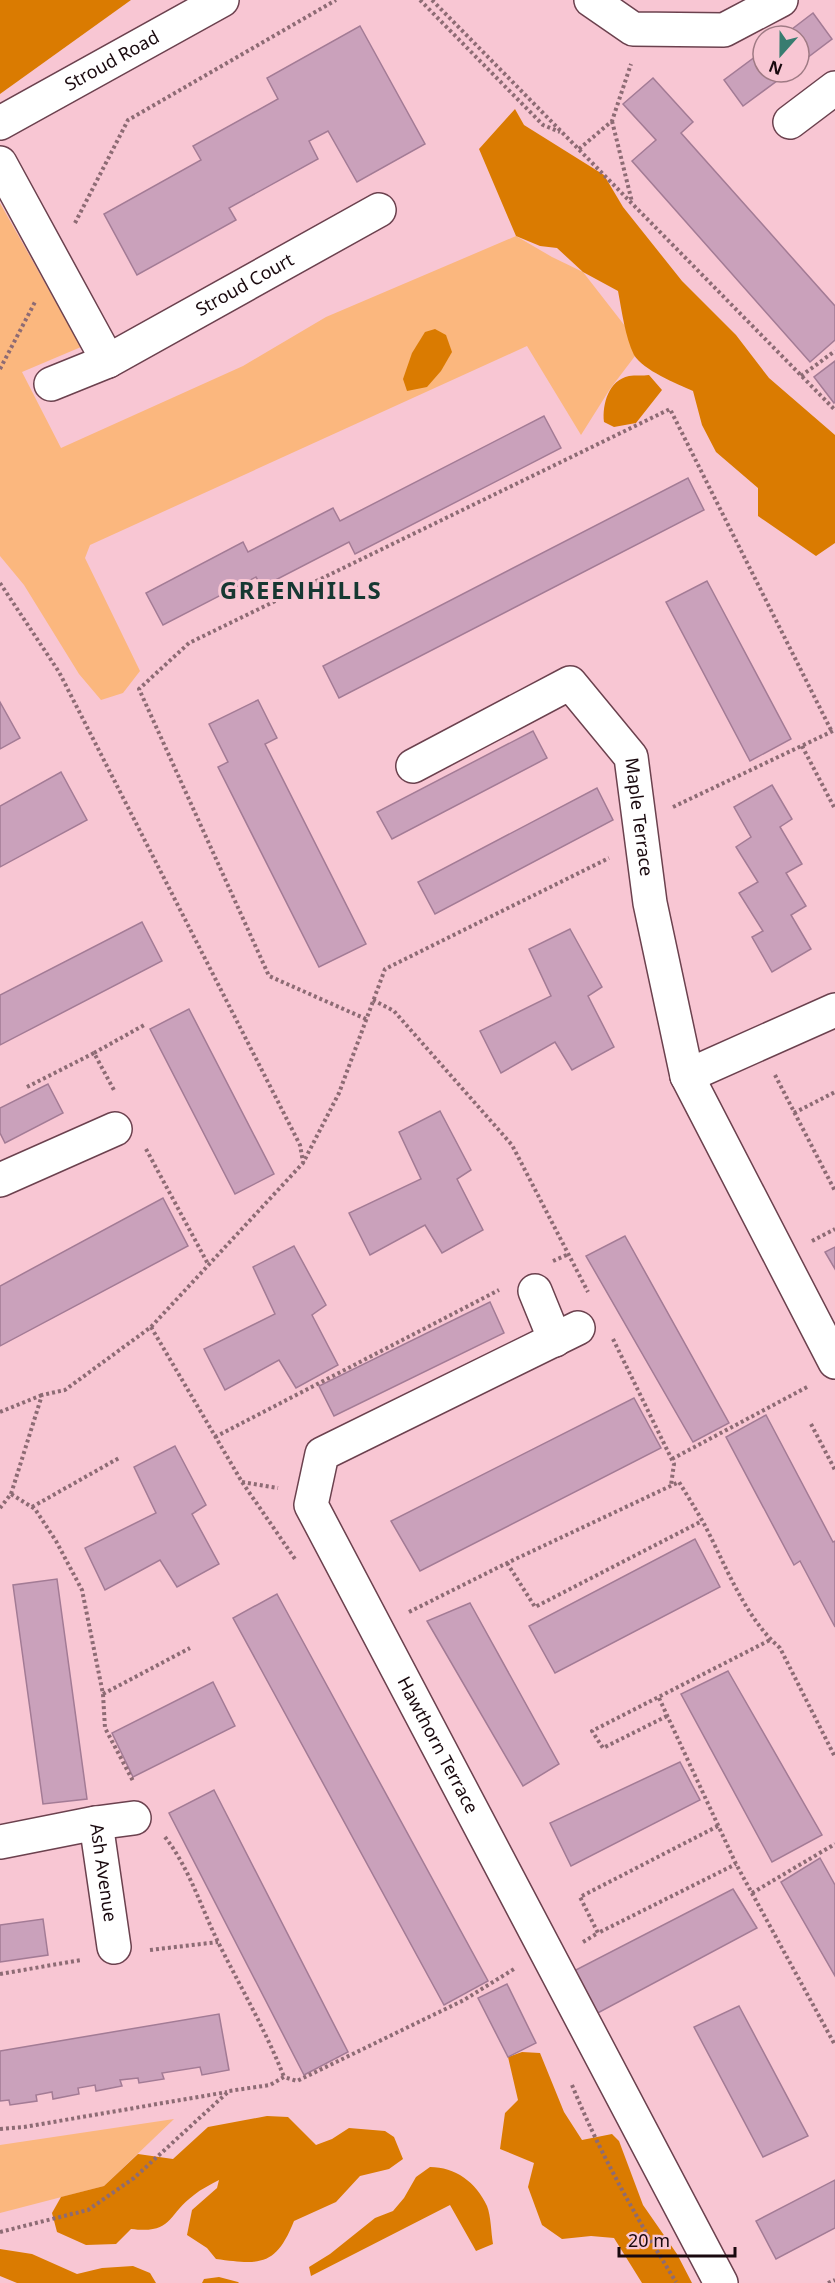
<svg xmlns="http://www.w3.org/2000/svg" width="835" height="2283" viewBox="0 0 835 2283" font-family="'Noto Sans',sans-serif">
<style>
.green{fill:#fbb77e}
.forest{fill:#da7b01}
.building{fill:#caa1bb;stroke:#a37b95;stroke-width:1.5}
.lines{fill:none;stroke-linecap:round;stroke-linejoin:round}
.minor-casing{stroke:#6b414e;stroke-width:36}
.path{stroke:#8d6b74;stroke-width:4;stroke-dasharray:3 3;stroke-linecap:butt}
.minor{stroke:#fff;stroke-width:33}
.labels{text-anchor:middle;stroke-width:6;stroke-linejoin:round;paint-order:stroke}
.street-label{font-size:18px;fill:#19090e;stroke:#f8c6d3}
.district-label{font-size:24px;font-weight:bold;letter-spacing:1.5px;fill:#173832;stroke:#f8c6d3}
</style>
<rect width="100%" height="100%" fill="#f8c6d3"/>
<g class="green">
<polygon points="0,203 81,347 22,372 61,448 243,366 326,317 516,236 552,257 583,272 625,326 635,356 610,389 581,435 527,346 90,545 85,558 140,671 123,693 101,700 79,674 24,585 0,556"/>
<polygon points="174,2119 104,2186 0,2213 0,2145"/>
</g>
<g class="forest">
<polygon points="0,0 131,0 0,94"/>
<path d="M515 109 524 125 604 175 623 207 682 281 736 335 769 378 835 435V543L816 556 758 516V488L716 452 702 425 693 391C677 384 643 370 634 355 625 336 622 312 618 291L583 272 557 248 540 246 516 236 479 149Z"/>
<polygon points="435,329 446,335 452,352 441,371 427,387 407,391 403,379 412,353 425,332"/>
<path d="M649 375 662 390 636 423 614 427 604 422C602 404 609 380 629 376 635 375 643 376 649 375Z"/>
<polygon points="522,2052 540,2053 564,2112 582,2140 612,2134 619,2141 643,2205 677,2254 692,2283 642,2283 614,2238 591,2236 562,2239 542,2225 528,2187 534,2163 500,2149 505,2113 518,2100 508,2057"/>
<path d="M267 2116 288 2117 316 2145 332 2139 349 2128 385 2131 394 2137 403 2159 389 2169 360 2176 336 2202 294 2221C276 2266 261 2265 216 2259L207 2248 187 2235 192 2210 217 2188 219 2180C210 2185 201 2189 194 2195 166 2216 173 2234 131 2229L116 2244 86 2245 57 2232 52 2213 61 2197 104 2186 138 2154 173 2159 208 2127Z"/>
<path d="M430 2167C455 2167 476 2182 487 2206 491 2216 491 2232 493 2244L476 2251 450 2205 311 2276 309 2267 330 2254 375 2218 393 2211 404 2198 416 2177Z"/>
<polygon points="0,2249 32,2254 77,2274 102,2268 133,2266 150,2273 156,2283 17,2283 0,2276"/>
<polygon points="219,2277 238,2282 239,2283 202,2283 204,2279"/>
</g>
<g class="building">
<polygon points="813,13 832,39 799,64 799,36 783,36"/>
<polygon points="360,26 425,144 357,182 328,131 309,141 318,159 229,208 236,220 137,275 104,214 201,160 193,146 278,99 267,78"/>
<polygon points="763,51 763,72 789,72 743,106 724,80"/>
<polygon points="653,78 693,122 681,133 835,306 835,340 810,362 632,161 656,140 623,104"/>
<polygon points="835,361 835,402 834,403 814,377"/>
<polygon points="544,416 561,448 355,554 349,542 262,587 256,577 163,625 146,593 243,542 248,552 333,508 340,521"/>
<polygon points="688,478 704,510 339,698 323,666"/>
<polygon points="707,581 791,739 750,761 666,602"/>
<polygon points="258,700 277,738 265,744 366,944 319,967 218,767 228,762 209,724"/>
<polygon points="0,702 20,738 0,749"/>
<polygon points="533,731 547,758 392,839 377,812"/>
<polygon points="61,772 87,820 0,867 0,806"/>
<polygon points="772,785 792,819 780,827 802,864 786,873 806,906 791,915 811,949 772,972 752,937 763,931 739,893 758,882 736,847 751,837 734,807"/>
<polygon points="597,788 613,820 435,914 418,882"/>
<polygon points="142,922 162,961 0,1045 0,995"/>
<polygon points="570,929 602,987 588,996 614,1047 572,1070 555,1042 501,1073 480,1031 551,996 529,949"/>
<polygon points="189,1009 274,1174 235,1194 150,1029"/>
<polygon points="48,1084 63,1113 5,1143 0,1133 0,1108"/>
<polygon points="440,1111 471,1170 457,1179 483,1230 442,1253 425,1225 370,1255 349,1213 421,1179 399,1132"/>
<polygon points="163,1198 188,1246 0,1346 0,1286"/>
<polygon points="625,1236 729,1423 693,1442 586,1256"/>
<polygon points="294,1246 326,1305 312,1315 338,1365 296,1388 279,1360 225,1390 204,1349 275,1314 253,1267"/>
<polygon points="835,1247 835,1269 825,1252"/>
<polygon points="490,1302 504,1333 334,1416 319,1386"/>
<polygon points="634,1398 661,1448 420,1571 391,1521"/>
<polygon points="766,1415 833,1542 835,1541 835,1627 800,1561 794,1565 726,1437"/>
<polygon points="175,1446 206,1505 192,1514 219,1564 177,1587 160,1560 105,1590 85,1548 156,1513 134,1467"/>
<polygon points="695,1539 720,1587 555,1673 529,1626"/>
<polygon points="57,1579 87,1799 43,1804 13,1585"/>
<polygon points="277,1594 488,1981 444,2005 233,1618"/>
<polygon points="470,1603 559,1764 523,1786 427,1621"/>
<polygon points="728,1671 822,1835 772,1862 681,1694"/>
<polygon points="213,1682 235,1726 133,1777 112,1733"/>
<polygon points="680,1762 700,1800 571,1866 550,1823"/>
<polygon points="214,1790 348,2052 304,2075 169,1813"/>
<polygon points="820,1858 835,1885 835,1976 781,1882"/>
<polygon points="733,1889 757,1928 594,2015 568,1974"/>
<polygon points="43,1919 48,1955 0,1962 0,1925"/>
<polygon points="507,1984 536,2043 508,2057 478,1998"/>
<polygon points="739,2006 808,2136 763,2157 694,2027"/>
<polygon points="219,2014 229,2070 202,2075 200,2067 162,2073 164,2079 139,2083 138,2078 120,2080 122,2086 96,2091 95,2085 78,2088 79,2094 53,2099 52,2092 36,2095 37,2101 10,2105 9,2100 0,2101 0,2051"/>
<polygon points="835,2180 835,2228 776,2259 756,2221"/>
</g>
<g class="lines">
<g class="minor-casing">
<g id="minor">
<polyline points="591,0 633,29 724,30 781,0"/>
<polyline points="790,122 835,88"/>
<path id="s1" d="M0 123 222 0"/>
<polyline points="0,163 108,361"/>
<path id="s2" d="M51 384 108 361 379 210"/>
<path id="s3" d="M413 766 570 683 631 757 650 903 687 1076 835 1362"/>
<polyline points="687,1076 835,1010"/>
<polyline points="0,1180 115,1129"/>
<polyline points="535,1291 555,1340"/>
<path id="s4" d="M578 1328 322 1454 311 1505 721 2283"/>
<polyline points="96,1823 134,1818"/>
<path id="s5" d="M0 1842 96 1823 114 1947"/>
</g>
</g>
<g class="path">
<polyline points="420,0 543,125 560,132"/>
<polyline points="432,0 835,410"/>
<polyline points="612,121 632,202"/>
<polyline points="579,149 612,121 631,64"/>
<polyline points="75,223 128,120 336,0"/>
<polyline points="0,369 35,302"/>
<polyline points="801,376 835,351"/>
<polyline points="0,583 59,672 300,1145 303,1162"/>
<polyline points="802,746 835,809"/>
<polyline points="673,807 835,730"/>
<polyline points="373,1000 394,1011 512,1145 588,1292"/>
<polyline points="366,1019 269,976 139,689 189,643 670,409 832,732"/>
<polyline points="94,1053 146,1024"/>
<polyline points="775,1075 835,1191"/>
<polyline points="27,1087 94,1053 115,1092"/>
<polyline points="794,1113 835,1092"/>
<polyline points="146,1149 208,1264"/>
<polyline points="812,1241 835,1229"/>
<polyline points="553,1261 569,1254"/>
<polyline points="151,1327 242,1482 295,1559"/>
<polyline points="613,1339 674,1464 671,1485"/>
<polyline points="0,1412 42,1395"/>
<polyline points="811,1424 835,1470"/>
<polyline points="215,1437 499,1290"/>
<polyline points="672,1459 809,1386"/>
<polyline points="242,1482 278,1488"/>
<polyline points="11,1494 42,1395 65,1390 151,1327 303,1163 339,1093 385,969 609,858"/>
<polyline points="32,1507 119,1458"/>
<polyline points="0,1508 11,1494 35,1509 56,1541 82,1590 103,1694 105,1728 133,1781"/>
<polyline points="507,1563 535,1607 702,1521"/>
<path d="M409 1612 507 1563 679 1482C687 1495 695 1508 703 1522 725 1563 744 1617 780 1648L835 1757"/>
<polyline points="103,1694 190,1648"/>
<polyline points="659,1698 736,1864 835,2045"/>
<polyline points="667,1716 603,1748 592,1731 770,1640"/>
<polyline points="718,1826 580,1897 598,1933 736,1864"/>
<path d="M165 1837C190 1869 201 1908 219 1944 241 1988 266 2031 284 2077"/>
<polyline points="752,1893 835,1844"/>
<polyline points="583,1942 598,1933"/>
<polyline points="150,1950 218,1942"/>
<polyline points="0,1974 81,1960"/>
<path d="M572 2085C600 2154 637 2219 676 2282"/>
<polyline points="0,2129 24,2127 227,2092"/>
<polyline points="0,2232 88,2210 134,2178 229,2091 270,2085 284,2077 297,2081 464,2000 514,1969"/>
<polyline points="828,2283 835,2280"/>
</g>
<use href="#minor" class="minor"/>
</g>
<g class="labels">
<g class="street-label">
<text dy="6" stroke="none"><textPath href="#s1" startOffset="128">Stroud Road</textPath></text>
<text dy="6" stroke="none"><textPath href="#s2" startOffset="218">Stroud Court</textPath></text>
<text dy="6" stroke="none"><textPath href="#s3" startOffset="334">Maple Terrace</textPath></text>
<text dy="6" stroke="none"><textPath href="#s4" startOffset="609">Hawthorn Terrace</textPath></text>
<text dy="6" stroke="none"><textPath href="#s5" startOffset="148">Ash Avenue</textPath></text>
</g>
<g class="district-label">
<text x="301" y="599">GREENHILLS</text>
</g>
</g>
<g transform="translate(781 54) rotate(201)"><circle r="28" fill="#f8c6d3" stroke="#9f7a84" stroke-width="1.5"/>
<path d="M0-4.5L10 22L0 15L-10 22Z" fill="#387c70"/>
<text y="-9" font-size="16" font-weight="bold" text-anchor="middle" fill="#19090e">N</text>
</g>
<path d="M619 2247v9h116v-9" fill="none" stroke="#19090e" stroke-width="3"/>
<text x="628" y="2247" font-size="18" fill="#19090e" stroke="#f8c6d3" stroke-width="4.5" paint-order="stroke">20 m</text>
</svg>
